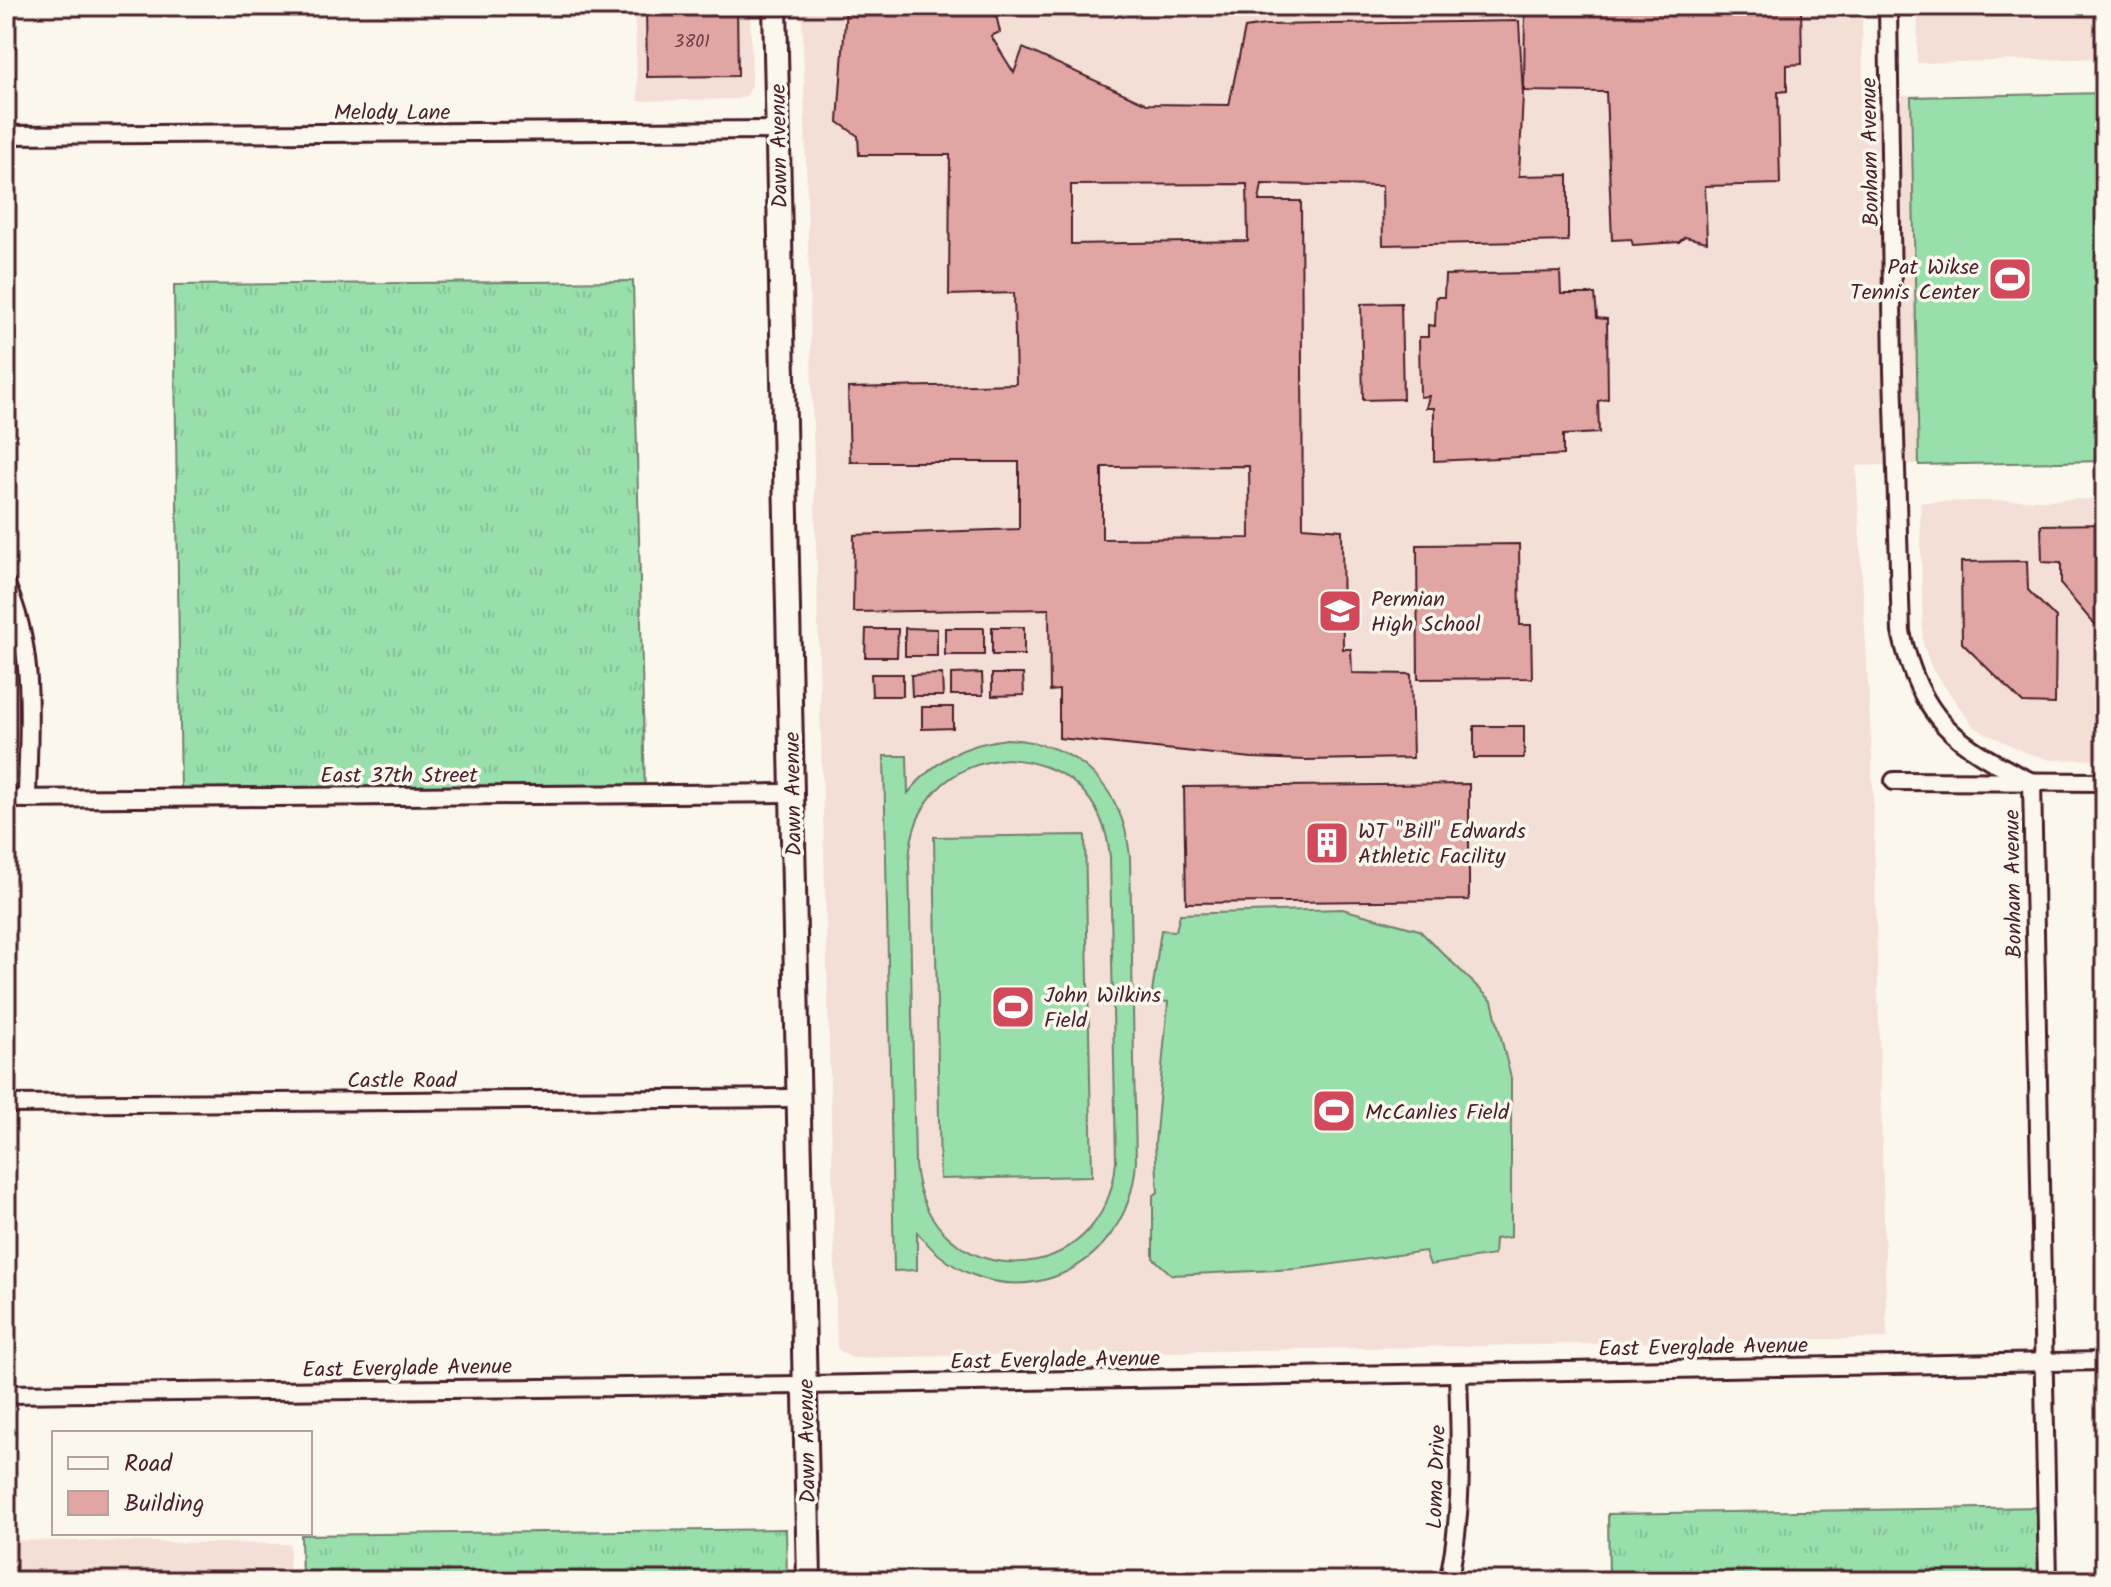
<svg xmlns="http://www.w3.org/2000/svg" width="2111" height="1587" viewBox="0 0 2111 1587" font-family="Kalam,sans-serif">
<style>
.built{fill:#f3dfd6}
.grass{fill:url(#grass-tufts);stroke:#727f6c;stroke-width:2}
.pitch{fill:#99dfac;stroke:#727f6c;stroke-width:2;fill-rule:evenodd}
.building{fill:#e1a6a4;stroke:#4a1f2b;stroke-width:2;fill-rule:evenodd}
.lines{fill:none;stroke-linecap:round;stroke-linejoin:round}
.street-casing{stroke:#4a1f2b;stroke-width:22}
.secondary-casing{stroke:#4a1f2b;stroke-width:28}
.street{stroke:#fbf7ec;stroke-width:16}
.secondary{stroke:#fbf7ec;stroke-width:22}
.labels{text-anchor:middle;stroke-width:7;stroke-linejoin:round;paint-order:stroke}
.number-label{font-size:18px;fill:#704149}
.street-label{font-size:22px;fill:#4a1f2b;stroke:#fbf7ec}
.poi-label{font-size:22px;fill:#4a1f2b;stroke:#fbf7ec;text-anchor:start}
</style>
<defs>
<pattern id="grass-tufts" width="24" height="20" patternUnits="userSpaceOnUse" patternTransform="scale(2)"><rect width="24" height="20" fill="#99dfac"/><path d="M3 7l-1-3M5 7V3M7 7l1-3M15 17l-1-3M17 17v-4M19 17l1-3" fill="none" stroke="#85bf94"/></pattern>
</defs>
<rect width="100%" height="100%" fill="#fbf7ec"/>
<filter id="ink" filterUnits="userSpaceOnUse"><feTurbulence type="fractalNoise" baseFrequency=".0125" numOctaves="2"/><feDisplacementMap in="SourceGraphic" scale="16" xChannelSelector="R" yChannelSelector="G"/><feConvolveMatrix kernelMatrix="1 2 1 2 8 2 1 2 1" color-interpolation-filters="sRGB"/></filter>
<g filter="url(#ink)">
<g class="built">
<polygon points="634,6 750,6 752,76 752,86 747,95 737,99 638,101"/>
<polygon points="802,6 1862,6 1863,96 2105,93 2105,458 1856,466 1872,755 1887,1338 852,1358 837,1349"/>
<polygon points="1918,6 2105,6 2105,58 1917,63"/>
<polygon points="2105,499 2105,759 2051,760 2024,752 1974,727 1932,669 1923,644 1920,502"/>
<polygon points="6,1540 290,1544 289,1581 6,1581"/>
</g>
<g class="grass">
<polygon points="633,281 645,795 181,798 174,285"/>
<polygon points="2047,1507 2048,1581 1609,1581 1608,1514"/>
<polygon points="786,1529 787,1581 302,1581 301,1535"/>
</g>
<g class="pitch">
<polygon points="2105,93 2105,461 1919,465 1911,97"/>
<path d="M1007 739C1078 743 1123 786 1130 857L1136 1161C1129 1281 993 1328 917 1232V1270L894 1271 884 756H907L908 793C935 760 964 744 1007 739ZM1007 759C1067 763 1104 797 1110 857L1116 1161C1106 1294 928 1297 915 1165L909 861C912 802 948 764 1007 759Z"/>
<polygon points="1085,835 1092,1176 940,1179 934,837"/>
<polygon points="1342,909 1419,930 1492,1001 1511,1078 1511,1237 1495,1239 1494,1255 1430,1265 1425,1251 1298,1269 1172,1275 1153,1258 1153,1196 1158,1192 1155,1144 1168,1002 1151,1000 1161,930 1176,931 1180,914"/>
</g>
<g class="building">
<polygon points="646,6 737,6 738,76 647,77"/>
<path d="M866 6H994L1000 32 991 36 1014 73 1023 48 1147 104 1229 105 1245 28 1265 25 1519 21 1523 95 1519 176 1568 175V241L1383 245 1382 186 1262 184 1259 201H1301L1303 527 1342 530 1343 649H1351L1352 673 1411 674 1413 758 1306 760 1252 758 1059 738V690L1050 691 1049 609 853 612 854 535 1019 529V462H850L848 388 1016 384 1014 293 949 295 950 155H859L858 136 838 122 846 7ZM1247 184 1248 241 1071 244V185ZM1249 466 1250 538 1102 539V467Z"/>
<polygon points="1525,6 1801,6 1802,64 1787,65 1787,91 1778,92 1780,184 1705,186 1707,242 1685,237 1679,242 1633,245 1631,239 1612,240 1606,92 1524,91"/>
<polygon points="1560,272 1561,294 1595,294 1597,318 1607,319 1608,399 1598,401 1599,433 1563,435 1563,455 1434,461 1434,408 1426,408 1429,396 1420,397 1419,337 1428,337 1428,325 1435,326 1436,297 1444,297 1445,275"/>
<polygon points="1401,303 1403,399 1363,400 1361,304"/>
<polygon points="2105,524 2105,624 2094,624 2061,585 2061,563 2042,562 2041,525"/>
<polygon points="1519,544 1520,625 1531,625 1532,678 1418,679 1417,545"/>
<polygon points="2027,561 2028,590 2056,618 2055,704 2023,703 1962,643 1961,562"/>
<rect x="992" y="627" width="32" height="28"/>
<polygon points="905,628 937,629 937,656 905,656"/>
<rect x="945" y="628" width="39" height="27"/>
<polygon points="866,629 898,629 897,657 865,657"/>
<polygon points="982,673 983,695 951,695 951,674"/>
<polygon points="871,674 903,674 903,696 872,696"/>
<polygon points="942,674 943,696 912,696 911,675"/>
<polygon points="992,674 1023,674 1024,695 992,696"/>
<polygon points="922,707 953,707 953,728 922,729"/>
<rect x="1474" y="726" width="50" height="32"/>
<polygon points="1469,784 1469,900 1186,903 1184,787"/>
</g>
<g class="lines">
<g class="street-casing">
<g id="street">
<path d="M1888 6 1893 371 1901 632C1921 719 1955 745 2032 782L2048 1581"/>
<polyline points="6,135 778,130"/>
<path d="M6 585C37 652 28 727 27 799"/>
<polyline points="1894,781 2105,782"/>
<polyline points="6,799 792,793"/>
<polyline points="6,1104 798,1098"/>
<polyline points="6,1394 805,1385 2105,1361"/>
<path d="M1448 1581C1464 1513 1460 1442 1458 1373"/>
</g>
</g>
<g class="secondary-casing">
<polyline id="secondary" points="775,6 809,1581"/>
</g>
<use href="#street" class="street"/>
<use href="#secondary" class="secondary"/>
</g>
</g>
<defs>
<g id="stadium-square" transform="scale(2.3)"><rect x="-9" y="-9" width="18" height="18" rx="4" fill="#d1495b" stroke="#fbf7ec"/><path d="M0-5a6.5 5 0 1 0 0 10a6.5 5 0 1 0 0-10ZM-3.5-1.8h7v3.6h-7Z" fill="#fff"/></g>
<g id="school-square" transform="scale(2.3)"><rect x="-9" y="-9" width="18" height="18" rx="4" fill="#d1495b" stroke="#fbf7ec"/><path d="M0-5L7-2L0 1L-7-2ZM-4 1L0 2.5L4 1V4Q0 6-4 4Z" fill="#fff"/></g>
<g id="building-square" transform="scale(2.3)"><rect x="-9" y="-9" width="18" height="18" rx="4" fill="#d1495b" stroke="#fbf7ec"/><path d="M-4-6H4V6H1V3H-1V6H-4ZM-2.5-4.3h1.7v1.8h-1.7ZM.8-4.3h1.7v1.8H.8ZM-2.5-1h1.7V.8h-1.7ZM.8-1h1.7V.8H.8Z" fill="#fff"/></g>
</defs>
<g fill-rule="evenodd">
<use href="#stadium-square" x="2010" y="279"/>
<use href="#school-square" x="1340" y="611"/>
<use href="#building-square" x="1327" y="843"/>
<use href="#stadium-square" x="1013" y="1007"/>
<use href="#stadium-square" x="1334" y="1111"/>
</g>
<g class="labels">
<g class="number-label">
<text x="692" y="47">3801</text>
</g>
<g class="street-label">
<text x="392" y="119">Melody Lane</text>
<text transform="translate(778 146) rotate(-91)" y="8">Dawn Avenue</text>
<text transform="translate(1869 152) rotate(-91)" y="8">Bonham Avenue</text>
<text x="399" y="782">East 37th Street</text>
<text transform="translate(792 794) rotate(-91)" y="8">Dawn Avenue</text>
<text transform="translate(2012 884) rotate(-91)" y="8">Bonham Avenue</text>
<text x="402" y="1087">Castle Road</text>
<text transform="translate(1703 1346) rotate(-1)" y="8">East Everglade Avenue</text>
<text transform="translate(1055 1359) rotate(-1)" y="8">East Everglade Avenue</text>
<text transform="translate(407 1367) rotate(-1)" y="8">East Everglade Avenue</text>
<text transform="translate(806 1441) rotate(-91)" y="8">Dawn Avenue</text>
<text transform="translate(1435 1477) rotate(-88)" y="8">Loma Drive</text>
</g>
<g class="poi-label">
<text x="1979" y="274" text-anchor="end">Pat Wikse<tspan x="1979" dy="25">Tennis Center</tspan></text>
<text x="1371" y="606">Permian<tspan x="1371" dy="25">High School</tspan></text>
<text x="1358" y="838">WT "Bill" Edwards<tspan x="1358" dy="25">Athletic Facility</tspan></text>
<text x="1044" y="1002">John Wilkins<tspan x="1044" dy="25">Field</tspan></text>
<text x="1365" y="1119">McCanlies Field</text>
</g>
</g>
<rect width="2111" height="1587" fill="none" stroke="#fbf7ec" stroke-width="32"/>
<rect x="16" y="16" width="2079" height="1555" fill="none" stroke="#4a1f2b" stroke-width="3" filter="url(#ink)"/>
<rect x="52" y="1431" width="260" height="104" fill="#fbf7ec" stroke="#b4a19f" stroke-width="2"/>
<rect x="68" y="1457" width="40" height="12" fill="#fbf7ec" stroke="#b4a19f" stroke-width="2"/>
<text x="124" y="1471" font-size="24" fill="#4a1f2b">Road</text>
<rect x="68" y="1491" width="40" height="24" fill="#e1a6a4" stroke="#b4a19f" stroke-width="2"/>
<text x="124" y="1511" font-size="24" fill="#4a1f2b">Building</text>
</svg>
